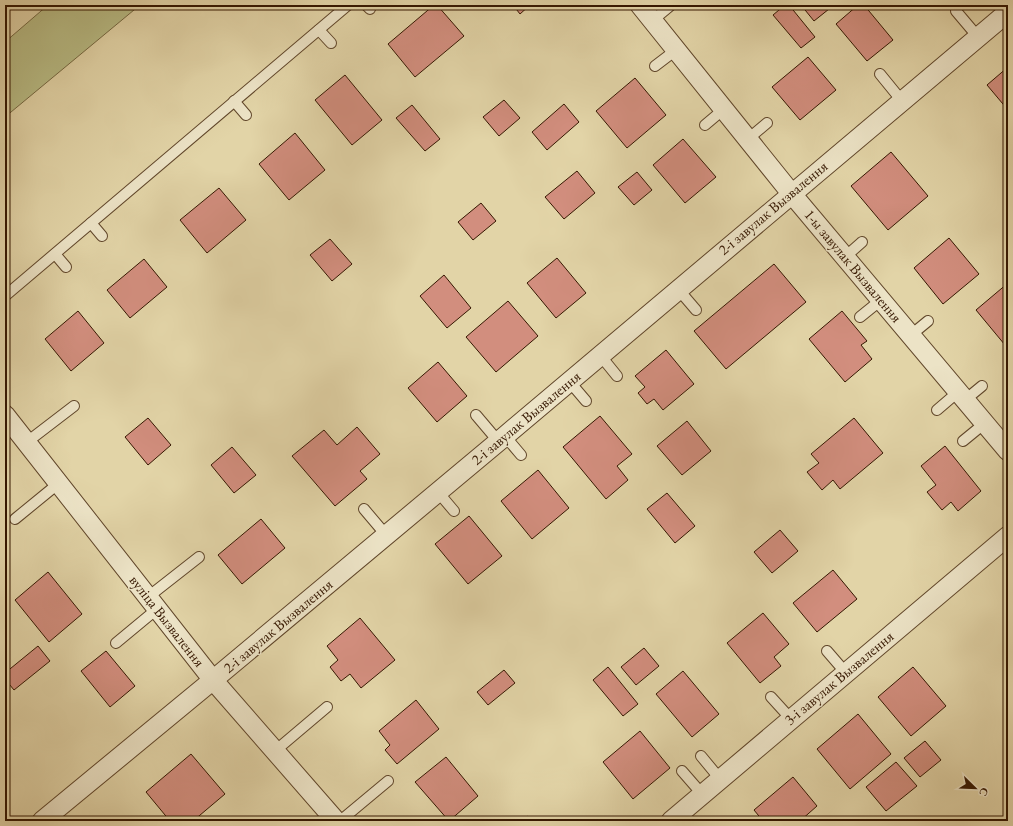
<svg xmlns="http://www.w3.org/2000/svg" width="1013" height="826" viewBox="0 0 1013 826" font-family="'EB Garamond',serif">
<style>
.green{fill:#b8bb84;stroke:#766942}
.building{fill:#d28e7e;stroke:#351701}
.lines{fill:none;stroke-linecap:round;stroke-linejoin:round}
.lane-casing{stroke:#60462a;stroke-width:12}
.street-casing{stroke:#60462a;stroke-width:21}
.lane{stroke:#ece3c6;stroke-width:10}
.street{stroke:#ece3c6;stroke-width:19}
.labels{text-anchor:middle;stroke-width:3;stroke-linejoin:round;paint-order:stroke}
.street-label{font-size:15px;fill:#351701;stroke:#ece3c6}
</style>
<rect width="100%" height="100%" fill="#e2d4a7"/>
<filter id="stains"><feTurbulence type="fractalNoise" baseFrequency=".005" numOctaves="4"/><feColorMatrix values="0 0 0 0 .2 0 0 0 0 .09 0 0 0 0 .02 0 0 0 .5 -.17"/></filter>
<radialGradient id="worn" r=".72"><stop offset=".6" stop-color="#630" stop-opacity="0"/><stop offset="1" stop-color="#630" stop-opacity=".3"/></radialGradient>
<polygon class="green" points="48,5 140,5 5,117 5,42"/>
<g class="building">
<polygon points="434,5 437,5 464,36 415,77 388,44"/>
<polygon points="476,5 484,5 480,9"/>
<polygon points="513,5 530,5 520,14"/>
<polygon points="785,5 789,5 815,37 801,48 773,15"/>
<polygon points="801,5 834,5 814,21"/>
<polygon points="858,5 864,5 893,40 867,61 836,24"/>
<polygon points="808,57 836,90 800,120 772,87"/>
<polygon points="1008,67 1008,110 987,85"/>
<polygon points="345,75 382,120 352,145 315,100"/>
<polygon points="635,78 666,115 627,148 596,111"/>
<polygon points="504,100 520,118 499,136 483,117"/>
<polygon points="564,104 579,122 547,150 532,132"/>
<polygon points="412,105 440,139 425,151 396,118"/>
<polygon points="295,133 325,170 289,200 259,164"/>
<polygon points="683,139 716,177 685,203 653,165"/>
<polygon points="891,152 928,196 888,230 851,186"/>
<polygon points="577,171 595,193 564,219 545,197"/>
<polygon points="637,172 652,190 634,205 618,187"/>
<polygon points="219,188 246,220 207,253 180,220"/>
<polygon points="481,203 496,221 473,240 458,222"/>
<polygon points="949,238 979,274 943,304 914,268"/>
<polygon points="330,239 352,264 332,281 310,255"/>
<polygon points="557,258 586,293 556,318 527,283"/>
<polygon points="144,259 167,287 130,318 107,290"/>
<polygon points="774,264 806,302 726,369 694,331"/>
<polygon points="444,275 471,308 447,328 420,296"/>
<polygon points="1008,283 1008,343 1005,345 976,310"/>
<polygon points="508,301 538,336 496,372 466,337"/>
<polygon points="78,311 104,343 71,371 45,339"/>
<polygon points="842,311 867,341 861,345 872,359 845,382 809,339"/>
<polygon points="666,350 694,384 663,410 654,399 647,404 638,393 645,387 635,376"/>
<polygon points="438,362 467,396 437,422 408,388"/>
<polygon points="600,416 632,454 617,466 628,480 606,499 563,447"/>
<polygon points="148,418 171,445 148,465 125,437"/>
<polygon points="854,418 883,453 840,489 833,480 822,490 807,472 819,463 811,454"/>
<polygon points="687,421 711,451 682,475 657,446"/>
<polygon points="357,427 380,454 360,471 367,479 335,506 292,456 324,430 337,445"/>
<polygon points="945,446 981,491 958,511 951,502 942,510 927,492 936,485 921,466"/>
<polygon points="232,447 256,475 234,493 211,465"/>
<polygon points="538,470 569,508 532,539 501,501"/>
<polygon points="667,493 695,526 675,543 647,509"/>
<polygon points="469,516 502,556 468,584 435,544"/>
<polygon points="261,519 285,548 242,584 218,555"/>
<polygon points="780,530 798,551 772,573 754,552"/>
<polygon points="833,570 857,599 817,632 793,603"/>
<polygon points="48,572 82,614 49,642 15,600"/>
<polygon points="763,613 789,644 774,657 781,666 760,683 727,643"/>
<polygon points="360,618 395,660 361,688 350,674 341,681 330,667 338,660 327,646"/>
<polygon points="38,646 50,661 14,690 5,679 5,673"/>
<polygon points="644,648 659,666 636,685 621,667"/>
<polygon points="106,651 135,686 110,707 81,671"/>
<polygon points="608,667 638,704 623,716 593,680"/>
<polygon points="913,667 946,706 911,736 878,697"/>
<polygon points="504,670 515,683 488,705 477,692"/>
<polygon points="683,671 719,714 692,737 656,694"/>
<polygon points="416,700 439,729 397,764 385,750 390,745 379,731"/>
<polygon points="858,714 891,754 850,789 817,749"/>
<polygon points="640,731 670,768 633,799 603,762"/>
<polygon points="925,741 941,760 920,777 904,758"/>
<polygon points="191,754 225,794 193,821 170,821 146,792"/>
<polygon points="446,757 478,796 449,821 415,782"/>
<polygon points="896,762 917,786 886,811 866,787"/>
<polygon points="793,777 817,806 800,821 763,821 754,810"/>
<polygon points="5,786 9,791 5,794"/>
<polygon points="528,816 532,821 522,821"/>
<polygon points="843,817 846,821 838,821"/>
</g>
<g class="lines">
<g class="lane-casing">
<g id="lane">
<polyline points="366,5 370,9"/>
<polyline points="956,11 978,37"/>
<polyline points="652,21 670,6"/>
<polyline points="319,30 331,43"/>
<polyline points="655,66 676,50"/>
<polyline points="880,74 902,101"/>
<polyline points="234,101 246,115"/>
<polyline points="705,125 724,109"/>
<polyline points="748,139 767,123"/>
<polyline points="91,223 102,236"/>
<polyline points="55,254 66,267"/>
<polyline points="845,257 862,242"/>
<polyline points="678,289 696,310"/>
<polyline points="5,296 348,5"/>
<polyline points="860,317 881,300"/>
<polyline points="911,335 928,321"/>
<polyline points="600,355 617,376"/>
<polyline points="569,381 586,401"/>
<polyline points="965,400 982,386"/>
<polyline points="937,410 958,392"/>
<polyline points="476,415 498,441"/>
<polyline points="505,436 521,455"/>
<polyline points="963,441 985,423"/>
<polyline points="27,442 74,406"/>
<polyline points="438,492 454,511"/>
<polyline points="364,509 386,535"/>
<polyline points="15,519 59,483"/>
<polyline points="148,597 199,557"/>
<polyline points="116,643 157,609"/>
<polyline points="827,651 846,673"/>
<polyline points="771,697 791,719"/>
<polyline points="275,751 327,707"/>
<polyline points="701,756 720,779"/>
<polyline points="682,771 702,794"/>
<polyline points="340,821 388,781"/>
</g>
</g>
<g class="street-casing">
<g id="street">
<polyline points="640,5 791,193 1008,451"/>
<polyline points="5,415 213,680 336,821"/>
<polyline points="42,821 213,680 505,436 1008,12"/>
<polyline points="671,821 1008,536"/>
</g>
</g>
<use href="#lane" class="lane"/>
<use href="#street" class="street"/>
</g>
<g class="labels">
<g class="street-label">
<text transform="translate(773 208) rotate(-40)" y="5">2-і завулак Вызвалення</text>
<text transform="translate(853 266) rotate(50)" y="5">1-ы завулак Вызвалення</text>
<text transform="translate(526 418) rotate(-40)" y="5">2-і завулак Вызвалення</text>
<text transform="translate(167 621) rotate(52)" y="5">вуліца Вызвалення</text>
<text transform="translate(278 626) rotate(-40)" y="5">2-і завулак Вызвалення</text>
<text transform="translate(839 678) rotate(-40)" y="5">3-і завулак Вызвалення</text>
</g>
</g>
<rect width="1013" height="826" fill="none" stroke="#e2d4a7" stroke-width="20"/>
<rect x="6" y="6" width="1001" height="814" fill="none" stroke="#351701" stroke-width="2"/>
<rect x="10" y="10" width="993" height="806" fill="none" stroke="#351701"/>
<g transform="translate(975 788) rotate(113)" stroke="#ece3c6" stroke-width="3" paint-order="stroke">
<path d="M0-3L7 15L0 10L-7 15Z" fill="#351701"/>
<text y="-6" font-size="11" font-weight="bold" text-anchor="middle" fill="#351701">С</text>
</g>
<rect width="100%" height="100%" filter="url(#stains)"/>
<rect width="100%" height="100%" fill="url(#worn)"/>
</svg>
